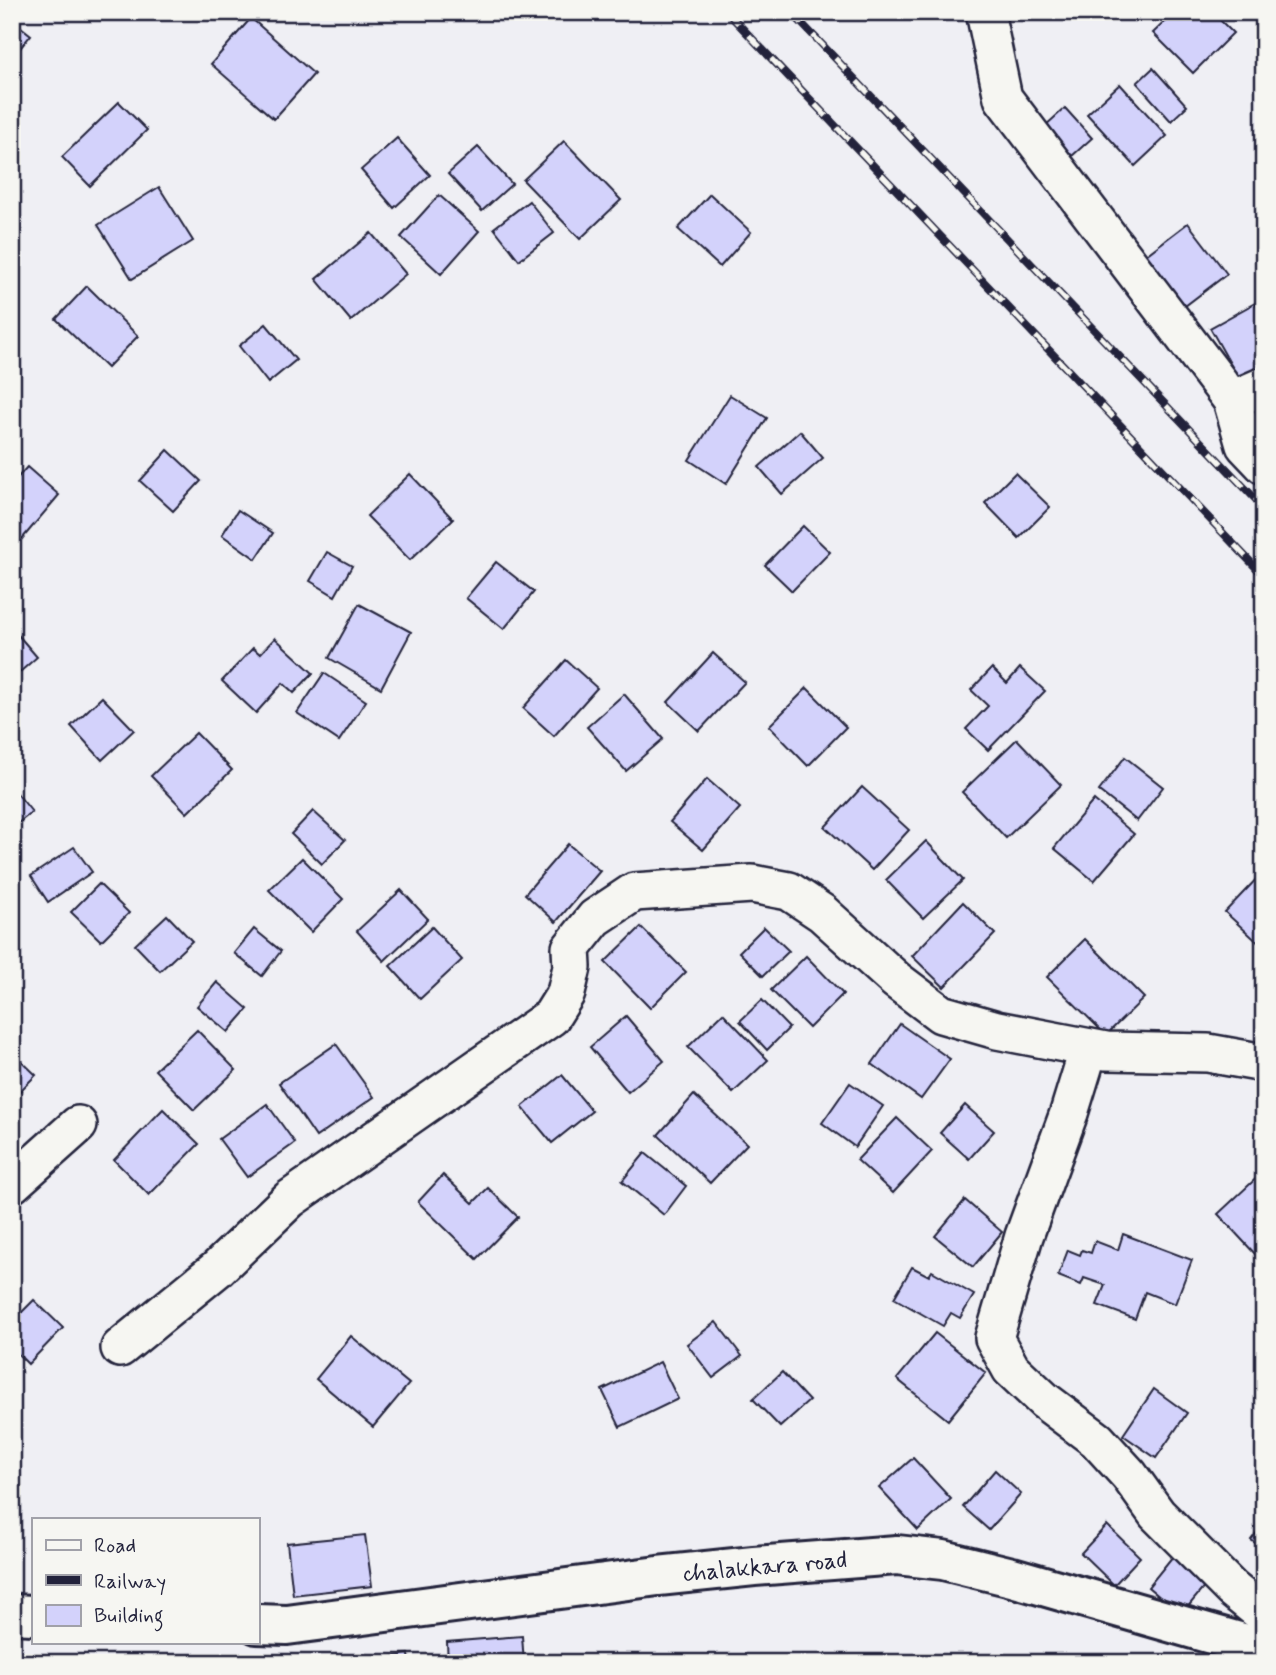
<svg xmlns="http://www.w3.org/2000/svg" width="1276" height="1675" viewBox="0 0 1276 1675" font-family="Mynerve,sans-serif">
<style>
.building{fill:#d3d2fb;stroke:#22223b;stroke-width:2}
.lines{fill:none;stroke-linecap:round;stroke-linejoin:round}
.minor-casing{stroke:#22223b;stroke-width:42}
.secondary-casing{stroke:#22223b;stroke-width:44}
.minor{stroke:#f6f6f2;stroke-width:37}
.secondary{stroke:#f6f6f2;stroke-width:38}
.rail-casing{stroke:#22223b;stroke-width:8}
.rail{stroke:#f6f6f2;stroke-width:5;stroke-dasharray:16;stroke-linecap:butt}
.labels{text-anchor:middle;stroke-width:5;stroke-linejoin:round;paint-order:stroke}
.street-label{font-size:24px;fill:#22223b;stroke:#f6f6f2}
</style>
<rect width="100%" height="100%" fill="#efeff4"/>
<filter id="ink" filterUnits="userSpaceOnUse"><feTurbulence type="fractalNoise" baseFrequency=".0143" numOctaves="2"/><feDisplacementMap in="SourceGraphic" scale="14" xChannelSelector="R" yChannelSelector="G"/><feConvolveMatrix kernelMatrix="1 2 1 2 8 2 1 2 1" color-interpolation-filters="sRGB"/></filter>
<g filter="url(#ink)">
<g class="building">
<polygon points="1175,12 1212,12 1233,33 1193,73 1153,33"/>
<polygon points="251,18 314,74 274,119 211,64"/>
<polygon points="12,20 31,35 12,58"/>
<polygon points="1153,68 1187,106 1171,121 1137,83"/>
<polygon points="1120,84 1167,136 1135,166 1087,114"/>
<polygon points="119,102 147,130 90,186 62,157"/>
<polygon points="1065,108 1092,138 1072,156 1045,126"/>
<polygon points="397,138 430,175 394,208 361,170"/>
<polygon points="564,141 621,200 580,239 523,180"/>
<polygon points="478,147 512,184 482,211 448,174"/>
<polygon points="159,187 193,241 132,279 98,225"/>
<polygon points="710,194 751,232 720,267 678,229"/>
<polygon points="439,195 479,231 441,274 401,237"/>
<polygon points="529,201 554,233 519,260 494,228"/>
<polygon points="1188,223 1227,274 1185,306 1146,255"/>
<polygon points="371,233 406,274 351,321 316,279"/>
<polygon points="87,286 138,336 107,368 56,319"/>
<polygon points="1255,303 1264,319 1264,368 1240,381 1210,328"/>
<polygon points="266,324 296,360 268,383 239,346"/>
<polygon points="730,395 767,418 726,484 689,460"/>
<polygon points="800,431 823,458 782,494 759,467"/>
<polygon points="168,450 201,481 173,511 140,481"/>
<polygon points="27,467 59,495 22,539 12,530 12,484"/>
<polygon points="1015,473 1050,507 1019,538 985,503"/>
<polygon points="410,474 453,519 410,560 367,516"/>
<polygon points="238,510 273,533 256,559 222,535"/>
<polygon points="803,526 830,552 792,591 765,565"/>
<polygon points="327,552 352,566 335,596 310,581"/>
<polygon points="496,562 534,592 504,629 466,598"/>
<polygon points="359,604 411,632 381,688 329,658"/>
<polygon points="12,628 37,657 12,679"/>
<polygon points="275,638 313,673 294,693 283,683 256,713 222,681 253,648 260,654"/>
<polygon points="713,653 745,682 699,731 668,702"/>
<polygon points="566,660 597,688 554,736 523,708"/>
<polygon points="992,668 1007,683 1020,668 1045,691 988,750 966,729 988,706 971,690"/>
<polygon points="324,673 366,701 339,741 297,713"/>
<polygon points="807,688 846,727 808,766 769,726"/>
<polygon points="624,694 663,739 626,771 587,727"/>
<polygon points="102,697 134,730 102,760 71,726"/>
<polygon points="196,733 232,770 187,813 151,776"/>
<polygon points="1017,739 1061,785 1006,838 962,792"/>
<polygon points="1125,757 1163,787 1137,821 1099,791"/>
<polygon points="707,779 740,808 703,850 670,822"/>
<polygon points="12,787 32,812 12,828"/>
<polygon points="862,787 909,830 872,870 825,827"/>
<polygon points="1094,800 1134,834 1094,881 1054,848"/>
<polygon points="313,811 345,840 322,864 291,834"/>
<polygon points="926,841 963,880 923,918 886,880"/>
<polygon points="568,844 600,871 556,922 525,894"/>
<polygon points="74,847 92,872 48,902 31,876"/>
<polygon points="302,858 343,899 311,932 269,890"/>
<polygon points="1263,872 1264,873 1264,948 1225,912"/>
<polygon points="99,884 129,913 101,941 71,912"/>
<polygon points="401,890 428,919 384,961 357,931"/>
<polygon points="963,902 995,934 944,987 912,956"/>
<polygon points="167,915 192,941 160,971 135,945"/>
<polygon points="432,927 462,960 420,999 390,966"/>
<polygon points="641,927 686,972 650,1008 605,962"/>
<polygon points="764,927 789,951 763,976 739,952"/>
<polygon points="254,929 281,951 262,976 234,953"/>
<polygon points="1085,939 1144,998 1106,1035 1047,977"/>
<polygon points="806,956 843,994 809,1028 771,990"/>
<polygon points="217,982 248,1009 228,1032 197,1006"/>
<polygon points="762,1000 789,1028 767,1050 740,1021"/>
<polygon points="723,1013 768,1060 733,1093 688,1047"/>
<polygon points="626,1016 664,1061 628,1092 590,1047"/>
<polygon points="900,1024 950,1059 921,1099 872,1064"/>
<polygon points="197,1030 236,1070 194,1110 155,1070"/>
<polygon points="336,1044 374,1097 316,1137 279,1083"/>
<polygon points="12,1052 36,1075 12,1099"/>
<polygon points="562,1075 592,1111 552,1143 522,1107"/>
<polygon points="850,1083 883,1106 855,1147 822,1123"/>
<polygon points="694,1095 747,1144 710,1183 658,1135"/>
<polygon points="267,1104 295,1143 247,1177 219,1139"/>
<polygon points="965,1105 994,1131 969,1159 940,1133"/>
<polygon points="163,1109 199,1144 149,1195 114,1160"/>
<polygon points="897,1118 932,1151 893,1193 857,1160"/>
<polygon points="645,1153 686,1186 664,1215 622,1181"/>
<polygon points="1264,1171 1264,1250 1257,1256 1218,1214"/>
<polygon points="443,1175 473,1203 488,1188 518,1217 477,1259 418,1202"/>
<polygon points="965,1200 1002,1232 973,1267 935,1236"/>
<polygon points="1123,1234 1192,1260 1175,1304 1145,1292 1135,1319 1097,1305 1105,1285 1084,1278 1081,1285 1058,1276 1068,1250 1080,1255 1082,1250 1091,1253 1095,1241 1118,1250"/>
<polygon points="912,1267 929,1276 932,1271 974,1295 960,1318 951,1313 943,1326 894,1298"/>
<polygon points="34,1300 63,1328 28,1364 12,1348 12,1322"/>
<polygon points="716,1322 742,1356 713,1378 687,1344"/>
<polygon points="935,1333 986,1373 948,1420 897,1379"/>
<polygon points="351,1336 409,1384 373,1427 316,1379"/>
<polygon points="660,1362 678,1399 620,1427 602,1390"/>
<polygon points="782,1372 809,1401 780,1427 753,1399"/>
<polygon points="1154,1389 1187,1413 1156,1458 1123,1435"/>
<polygon points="913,1458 951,1499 918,1530 879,1488"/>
<polygon points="995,1470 1021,1494 989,1530 963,1507"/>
<polygon points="1264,1523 1264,1549 1251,1540"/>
<polygon points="1107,1525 1140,1557 1114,1585 1081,1553"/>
<polygon points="365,1535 372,1586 293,1595 287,1543"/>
<polygon points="1177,1551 1211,1579 1181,1615 1148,1587"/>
<polygon points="522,1636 524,1663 448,1663 447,1642"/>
<polygon points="409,1654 410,1663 336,1663"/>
</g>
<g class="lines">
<g class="minor-casing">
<g id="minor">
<polyline points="985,12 1003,98 1232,400 1264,386"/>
<polyline points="1232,400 1245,445 1264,465"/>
<polyline points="1089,1048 1069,1113 1024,1236 994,1338 1011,1369 1045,1401 1097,1440 1129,1475 1157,1514 1232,1589 1264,1615"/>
<polyline points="12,1184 78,1125"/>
<polyline points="120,1348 217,1269 290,1199 551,1017 566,993 572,967 571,948 595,918 634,892 752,884 789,891 822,913 896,980 941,1014 997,1030 1106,1051 1208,1053 1264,1063"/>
</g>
</g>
<g class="secondary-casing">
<g id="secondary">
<polyline points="12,1614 33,1615"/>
<polyline points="257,1624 287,1625 658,1576 754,1566 897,1555 943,1560 1012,1577 1246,1644 1264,1645"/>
</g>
</g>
<use href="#minor" class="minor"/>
<use href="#secondary" class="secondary"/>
<g class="rail-casing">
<g id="rail">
<polyline points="727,12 1264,576"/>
<polyline points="791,12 1264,508"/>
</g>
</g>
<use href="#rail" class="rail"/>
</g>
</g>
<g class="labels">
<g class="street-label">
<text transform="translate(765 1566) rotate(-5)" y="8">chalakkara road</text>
</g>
</g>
<rect width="1276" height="1675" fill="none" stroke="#f6f6f2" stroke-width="42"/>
<rect x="21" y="21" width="1234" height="1633" fill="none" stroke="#22223b" stroke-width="2.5" filter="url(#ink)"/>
<rect x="32" y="1518" width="228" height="126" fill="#f6f6f2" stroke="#a1a1a9" stroke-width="2"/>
<rect x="46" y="1540" width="35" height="10" fill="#f6f6f2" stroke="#a1a1a9" stroke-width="2"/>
<text x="94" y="1552" font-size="21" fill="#22223b">Road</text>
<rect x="46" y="1575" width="35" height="10" fill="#22223b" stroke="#a1a1a9" stroke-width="2"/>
<text x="94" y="1588" font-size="21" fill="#22223b">Railway</text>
<rect x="46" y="1605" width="35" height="21" fill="#d3d2fb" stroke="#a1a1a9" stroke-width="2"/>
<text x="94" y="1622" font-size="21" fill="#22223b">Building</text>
</svg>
